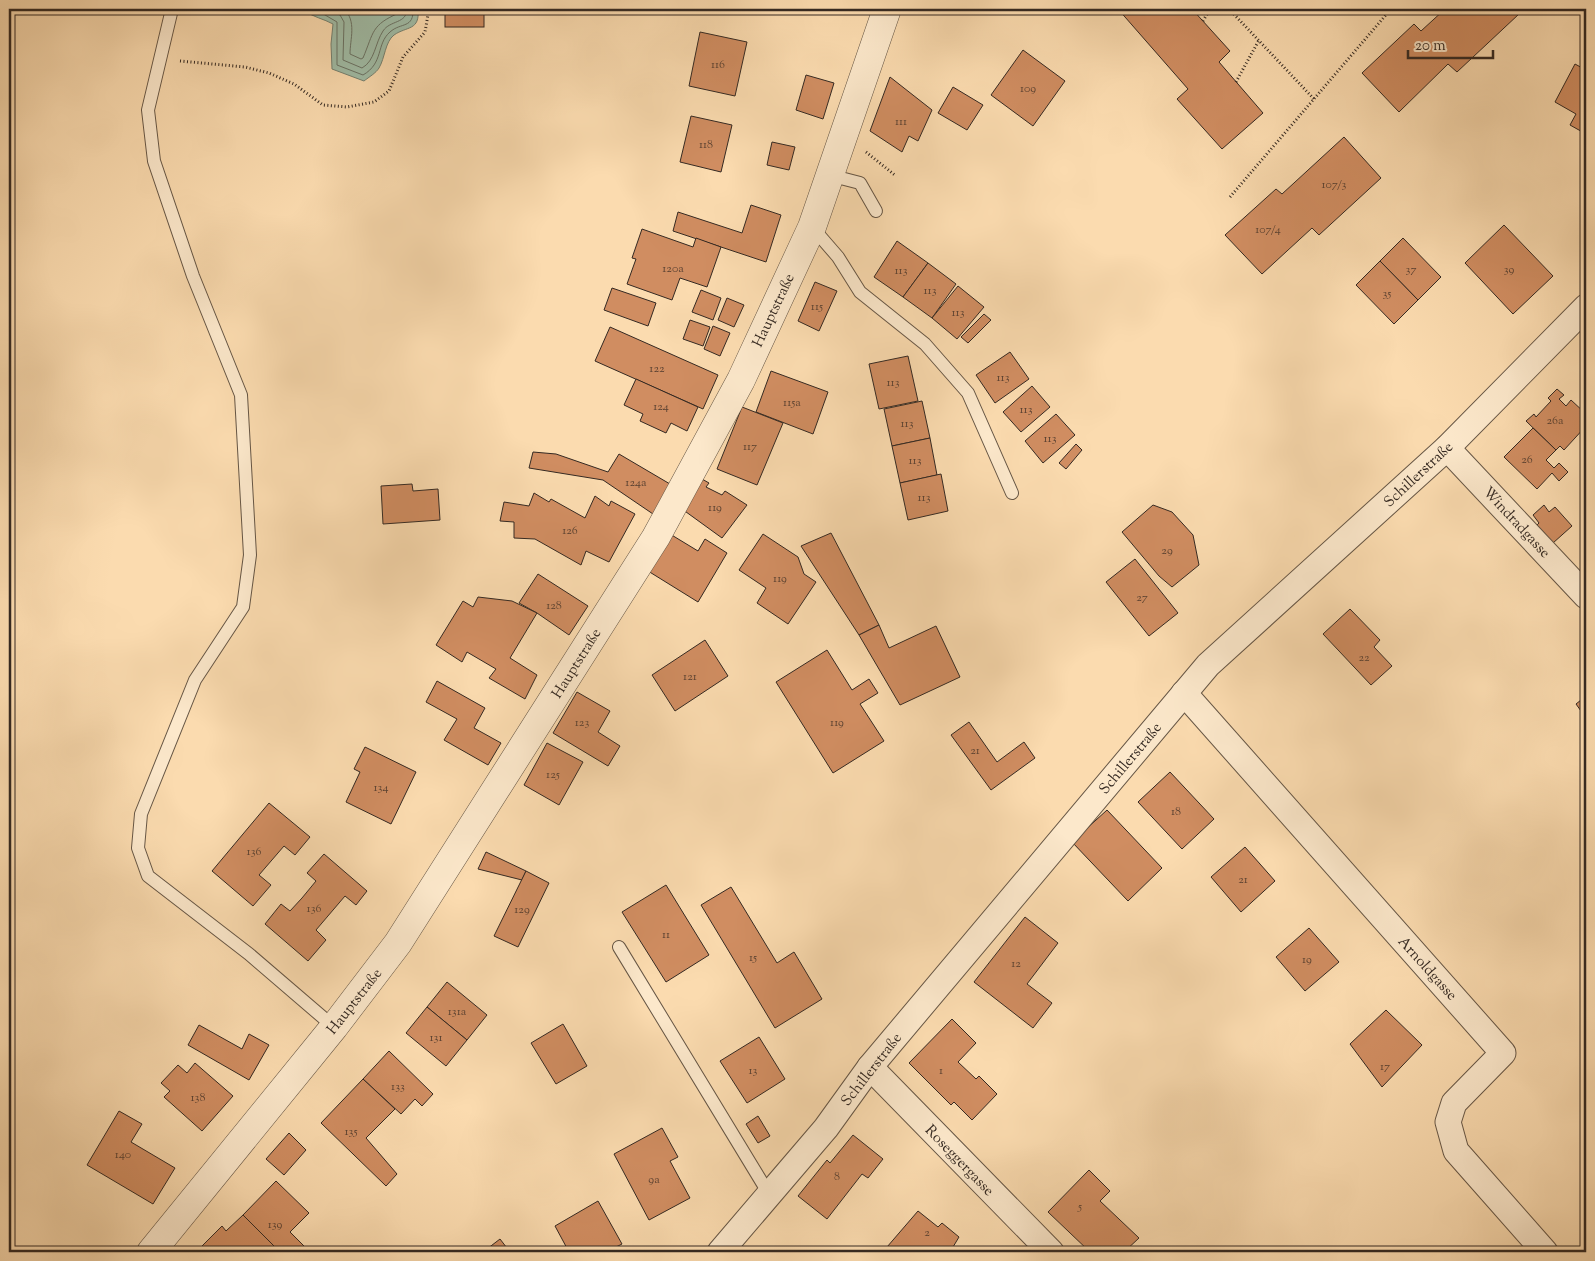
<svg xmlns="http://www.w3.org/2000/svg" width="1595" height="1261" viewBox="0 0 1595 1261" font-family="'Sorts Mill Goudy',serif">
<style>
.water{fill:#a0bca6;stroke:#758171}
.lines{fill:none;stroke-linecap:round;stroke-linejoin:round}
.shore{stroke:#6a7264;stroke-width:1}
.building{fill:#d08d61;stroke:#342922}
.service-casing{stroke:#665645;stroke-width:14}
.minor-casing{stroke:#665645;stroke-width:27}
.tertiary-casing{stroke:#665645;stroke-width:29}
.path{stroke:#342922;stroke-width:3;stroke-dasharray:1 2.5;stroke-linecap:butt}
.service{stroke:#fce8cb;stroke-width:12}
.minor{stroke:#fce8cb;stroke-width:25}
.tertiary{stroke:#fce8cb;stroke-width:28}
.labels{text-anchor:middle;stroke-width:4;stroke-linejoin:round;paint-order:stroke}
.number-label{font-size:12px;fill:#5b4232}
.street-label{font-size:15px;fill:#342922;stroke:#fce8cb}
</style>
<rect width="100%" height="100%" fill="#fbdbaf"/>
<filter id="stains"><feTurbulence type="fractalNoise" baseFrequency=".004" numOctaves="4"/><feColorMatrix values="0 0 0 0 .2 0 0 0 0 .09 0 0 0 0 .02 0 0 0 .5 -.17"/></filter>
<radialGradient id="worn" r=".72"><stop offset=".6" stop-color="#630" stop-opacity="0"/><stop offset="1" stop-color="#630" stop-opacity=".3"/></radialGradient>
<path class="water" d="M304 9H418C420 31 407 26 394 35 385 42 385 58 379 68 376 73 369 77 364 81L332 69 331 44 333 24C324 19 313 17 305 11Z"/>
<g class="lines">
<g class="shore">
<path d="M310 9 320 12 337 22V65L363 75C384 63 376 44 390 32 401 22 414 29 413 9"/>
<path d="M328 9 340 15 344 22 343 60 362 68C375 61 375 43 383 31 390 20 407 24 407 9"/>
<path d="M344 9C357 21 350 39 350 54L361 59 363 58C374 32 371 25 399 13L400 9"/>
</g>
</g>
<g class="building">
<rect x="445" y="9" width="39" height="18"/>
<polygon points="1118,9 1192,9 1230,51 1219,62 1263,113 1222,149 1177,99 1188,89"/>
<polygon points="1445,9 1514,9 1519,14 1457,72 1448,64 1399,112 1362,73 1414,24 1421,31"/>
<polygon points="700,32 747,42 735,96 689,86"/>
<polygon points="1023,50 1065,81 1033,126 991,95"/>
<polygon points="1575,64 1586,70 1586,134 1570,125 1576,114 1555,102"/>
<polygon points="806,75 834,83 823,119 796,110"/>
<polygon points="890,77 932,110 918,141 909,136 902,152 870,131"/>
<polygon points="953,87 983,105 967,130 938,113"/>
<polygon points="691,116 732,125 721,172 680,162"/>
<polygon points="1344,137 1381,178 1319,235 1312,228 1262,274 1225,235 1276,189 1282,194"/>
<polygon points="772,142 795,147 789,170 767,165"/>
<polygon points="751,205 781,215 766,262 673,231 678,212 742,233"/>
<polygon points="1504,225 1553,276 1513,314 1465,263"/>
<polygon points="642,229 693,247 696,238 721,247 707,287 680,278 672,300 627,284 636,259 632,258"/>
<polygon points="1403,238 1441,277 1418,300 1380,261"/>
<polygon points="897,241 928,263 903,297 874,277"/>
<polygon points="1380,261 1418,300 1394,324 1356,285"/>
<polygon points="928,263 956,284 932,318 903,297"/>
<polygon points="815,282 837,291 819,331 798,321"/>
<polygon points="958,286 984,307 957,339 932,318"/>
<polygon points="612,288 656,303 648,326 604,310"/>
<polygon points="701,290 721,298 713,320 692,312"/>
<polygon points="727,298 744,305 734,327 718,320"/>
<polygon points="984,314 991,320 968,343 961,337"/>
<polygon points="690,320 710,327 703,346 683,339"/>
<polygon points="713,326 730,333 720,356 704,349"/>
<polygon points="610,327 718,375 703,409 595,361"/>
<polygon points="1010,352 1029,379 995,403 976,375"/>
<polygon points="908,356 918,401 879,409 869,364"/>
<polygon points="771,371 828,392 813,434 756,412"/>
<polygon points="636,379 698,407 687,431 671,423 666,433 640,421 643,414 624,405"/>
<polygon points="1032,386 1050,407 1021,432 1003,412"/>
<polygon points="1557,389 1564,395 1559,399 1566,406 1571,400 1585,413 1581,419 1586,424 1586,426 1564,450 1560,446 1556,450 1526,421 1534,414 1536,417 1551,401 1548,398"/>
<polygon points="922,401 930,438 892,446 884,409"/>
<polygon points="742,407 783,423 757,485 717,469"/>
<polygon points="1056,414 1075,435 1043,463 1025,441"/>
<polygon points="1533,428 1556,450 1546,460 1554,468 1559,463 1568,472 1559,481 1552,473 1537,489 1504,457"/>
<polygon points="930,438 937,475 900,483 892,446"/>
<polygon points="1076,444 1082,450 1066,469 1059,463"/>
<polygon points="533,452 556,454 608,472 619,454 670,484 653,514 603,480 529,468"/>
<polygon points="941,474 948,511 908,520 900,483"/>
<polygon points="702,479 709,483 706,487 722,495 725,491 747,505 722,538 682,509"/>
<polygon points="412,484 413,491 438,489 440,520 383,524 381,486"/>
<polygon points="534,493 549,502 551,499 585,518 595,496 609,506 611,501 635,514 609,562 586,551 581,565 535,539 514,538 514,522 500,521 504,502 529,506"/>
<polygon points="1153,505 1172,512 1193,535 1199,565 1172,587 1159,576 1122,532"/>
<polygon points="1544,505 1549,512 1555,507 1572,526 1553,543 1537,525 1539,523 1533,515"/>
<polygon points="831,533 879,625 859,635 801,546"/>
<polygon points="670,534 698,551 705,539 727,553 698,602 648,571"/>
<polygon points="763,534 798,557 804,574 816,582 788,624 757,603 766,588 739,570"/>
<polygon points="1135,559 1178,613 1149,636 1106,582"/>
<polygon points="538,574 588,606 569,635 537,613 519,603"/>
<polygon points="478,597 512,601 537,613 510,658 537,675 525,699 489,678 496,669 467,652 462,662 436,645 463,601 473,607"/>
<polygon points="1350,609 1380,640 1374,647 1392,666 1371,685 1323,634"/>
<polygon points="879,625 889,648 936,626 960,677 900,705 859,635"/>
<polygon points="705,640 728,676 675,711 652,675"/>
<polygon points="827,650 852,690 869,679 878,693 860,704 884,741 833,773 776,682"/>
<polygon points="437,681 485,708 474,728 501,743 488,765 444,740 457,719 426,702"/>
<polygon points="577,692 610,711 598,732 620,746 608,766 553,733"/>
<polygon points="1586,696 1586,718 1576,704"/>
<polygon points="969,722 997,762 1024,742 1035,758 991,790 951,735"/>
<polygon points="547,743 583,762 559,805 524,785"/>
<polygon points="365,747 416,772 391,824 346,802 360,772 354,769"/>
<polygon points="1170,772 1214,819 1182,849 1138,802"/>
<polygon points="269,803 310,837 295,855 284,846 259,875 271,885 253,906 212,871"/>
<polygon points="1107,810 1162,868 1128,901 1072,842"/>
<polygon points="1245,847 1275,881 1241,912 1211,877"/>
<polygon points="486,852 526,871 522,880 478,869"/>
<polygon points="324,854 367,891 356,905 345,896 316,930 326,940 308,961 265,924 281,904 290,911 302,898 316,881 307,873"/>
<polygon points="526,871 549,883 518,947 494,936"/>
<polygon points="666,885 709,955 666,982 622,912"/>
<polygon points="731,887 777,963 794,952 822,999 775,1028 701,905"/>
<polygon points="1025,917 1058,943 1027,984 1052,1003 1033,1028 974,982"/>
<polygon points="1309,928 1339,962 1305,991 1276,957"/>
<polygon points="447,982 487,1015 467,1040 427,1007"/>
<polygon points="427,1007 467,1040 446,1066 406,1033"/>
<polygon points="1386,1010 1422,1045 1382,1087 1350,1044"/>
<polygon points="952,1019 976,1043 958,1062 976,1079 979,1076 997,1094 972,1120 954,1102 951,1105 909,1063"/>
<polygon points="563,1024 587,1066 556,1084 531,1043"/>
<polygon points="199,1025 242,1049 249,1034 269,1045 249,1080 188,1045"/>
<polygon points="759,1037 785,1079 747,1103 720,1061"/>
<polygon points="389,1051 433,1094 422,1106 415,1099 401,1114 363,1079"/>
<polygon points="195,1063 233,1096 202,1131 164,1097 170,1091 161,1083 178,1065 187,1073"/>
<polygon points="363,1079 395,1109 366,1138 397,1174 386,1186 321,1123"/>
<polygon points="119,1111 142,1124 131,1142 175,1168 153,1204 87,1165"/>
<polygon points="758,1116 770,1136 758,1143 746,1124"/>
<polygon points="662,1128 678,1157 670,1161 690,1198 649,1220 614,1154"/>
<polygon points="289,1133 306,1150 284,1175 266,1159"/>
<polygon points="853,1135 883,1159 868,1178 862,1174 827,1219 798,1196 827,1160 830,1163"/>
<polygon points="1089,1170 1110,1191 1100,1201 1139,1238 1124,1252 1090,1252 1048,1212"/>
<polygon points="276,1181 309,1213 290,1232 310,1252 280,1252 243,1215"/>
<polygon points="598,1201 622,1244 606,1252 569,1252 555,1226"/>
<polygon points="918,1211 938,1227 942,1223 959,1237 950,1252 893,1252 887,1247"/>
<polygon points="243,1215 280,1252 208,1252 202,1246 222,1226 226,1231"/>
<polygon points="500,1239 510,1252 483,1252"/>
</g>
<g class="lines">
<g class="service-casing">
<g id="service">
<polyline points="172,9 148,110 154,161 193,276 241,395 250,555 243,607 195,680 141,814 138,848 148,876 249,954 334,1027"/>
<polyline points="829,175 860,183 876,211"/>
<polyline points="812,227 838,257 860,292 925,344 968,393 1012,493"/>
<polyline points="619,947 769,1194"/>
</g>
</g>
<g class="minor-casing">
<g id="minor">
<polyline points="1447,448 1586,596"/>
<polyline points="1184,693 1503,1053 1454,1103 1448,1122 1456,1151 1545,1252"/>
<polyline points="870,1067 1051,1252"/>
<polyline points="720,1252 826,1128 870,1067 1208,665 1447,448 1586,307"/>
</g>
</g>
<g class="tertiary-casing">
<polyline id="tertiary" points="151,1252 334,1027 398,943 656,537 741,380 812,227 887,9"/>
</g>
<g class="path">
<polyline points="1229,9 1314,99"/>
<polyline points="1203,21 1210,9"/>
<polyline points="180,61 245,67 269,73 294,84 323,105 347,107 374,102 389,91 403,57 425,32 429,9"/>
<polyline points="1236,82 1259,40"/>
<polyline points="866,152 896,176"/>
<polyline points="1230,197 1391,9"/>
</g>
<use href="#service" class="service"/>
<use href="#minor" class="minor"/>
<use href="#tertiary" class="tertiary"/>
</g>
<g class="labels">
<g class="number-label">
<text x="718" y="68">116</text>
<text x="1028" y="92">109</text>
<text x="901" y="125">111</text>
<text x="706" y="148">118</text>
<text x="1334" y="188">107/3</text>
<text x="1268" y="233">107/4</text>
<text x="673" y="272">120a</text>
<text x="1411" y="273">37</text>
<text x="1509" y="273">39</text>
<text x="901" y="274">113</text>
<text x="930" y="294">113</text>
<text x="1387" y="297">35</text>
<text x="817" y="310">115</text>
<text x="958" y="316">113</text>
<text x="657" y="372">122</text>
<text x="1003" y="381">113</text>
<text x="893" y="386">113</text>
<text x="792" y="406">115a</text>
<text x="661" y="410">124</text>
<text x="1026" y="413">113</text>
<text x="1555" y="424">26a</text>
<text x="907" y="427">113</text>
<text x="1050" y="442">113</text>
<text x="750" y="450">117</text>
<text x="1527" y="463">26</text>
<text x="915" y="464">113</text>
<text x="636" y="486">124a</text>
<text x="924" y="501">113</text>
<text x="715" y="511">119</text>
<text x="570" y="534">126</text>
<text x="1167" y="554">29</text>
<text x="780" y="582">119</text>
<text x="1142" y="601">27</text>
<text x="554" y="609">128</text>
<text x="1364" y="661">22</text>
<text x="690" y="680">121</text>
<text x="582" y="726">123</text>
<text x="837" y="726">119</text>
<text x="975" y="754">21</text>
<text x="553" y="778">125</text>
<text x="381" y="791">134</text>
<text x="1176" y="815">18</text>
<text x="254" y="855">136</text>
<text x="1243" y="883">21</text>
<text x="314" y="912">136</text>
<text x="522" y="913">129</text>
<text x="666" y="938">11</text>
<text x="753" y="961">15</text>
<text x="1307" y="963">19</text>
<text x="1016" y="967">12</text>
<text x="457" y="1015">131a</text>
<text x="436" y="1041">131</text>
<text x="1385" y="1070">17</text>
<text x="753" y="1074">13</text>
<text x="941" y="1074">1</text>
<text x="398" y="1090">133</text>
<text x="198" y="1101">138</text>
<text x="351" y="1135">135</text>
<text x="123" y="1158">140</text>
<text x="837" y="1180">8</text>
<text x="654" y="1183">9a</text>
<text x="1080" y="1210">5</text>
<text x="275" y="1228">139</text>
<text x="927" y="1236">2</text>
</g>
<g class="street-label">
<text transform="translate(773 310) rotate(-65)" y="5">Hauptstraße</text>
<text transform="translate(1418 474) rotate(-43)" y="5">Schillerstraße</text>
<text transform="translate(1517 522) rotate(47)" y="5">Windradgasse</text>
<text transform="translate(576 663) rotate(-58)" y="5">Hauptstraße</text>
<text transform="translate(1130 758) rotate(-50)" y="5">Schillerstraße</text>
<text transform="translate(1428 968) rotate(48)" y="5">Arnoldgasse</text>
<text transform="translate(354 1001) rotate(-52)" y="5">Hauptstraße</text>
<text transform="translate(871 1069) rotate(-52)" y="5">Schillerstraße</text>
<text transform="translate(960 1160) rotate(46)" y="5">Roseggergasse</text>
</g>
</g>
<rect width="1595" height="1261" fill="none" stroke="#fbdbaf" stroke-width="30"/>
<rect x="10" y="10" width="1575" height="1241" fill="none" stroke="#342922" stroke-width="2.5"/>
<rect x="15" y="15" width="1565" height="1231" fill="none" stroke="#342922"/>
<path d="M1408 50v8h85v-8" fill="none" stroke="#342922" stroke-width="2.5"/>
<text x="1415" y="50" font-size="15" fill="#342922" stroke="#fce8cb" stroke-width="4" paint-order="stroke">20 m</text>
<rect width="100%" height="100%" filter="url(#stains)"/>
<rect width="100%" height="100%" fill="url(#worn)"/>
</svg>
